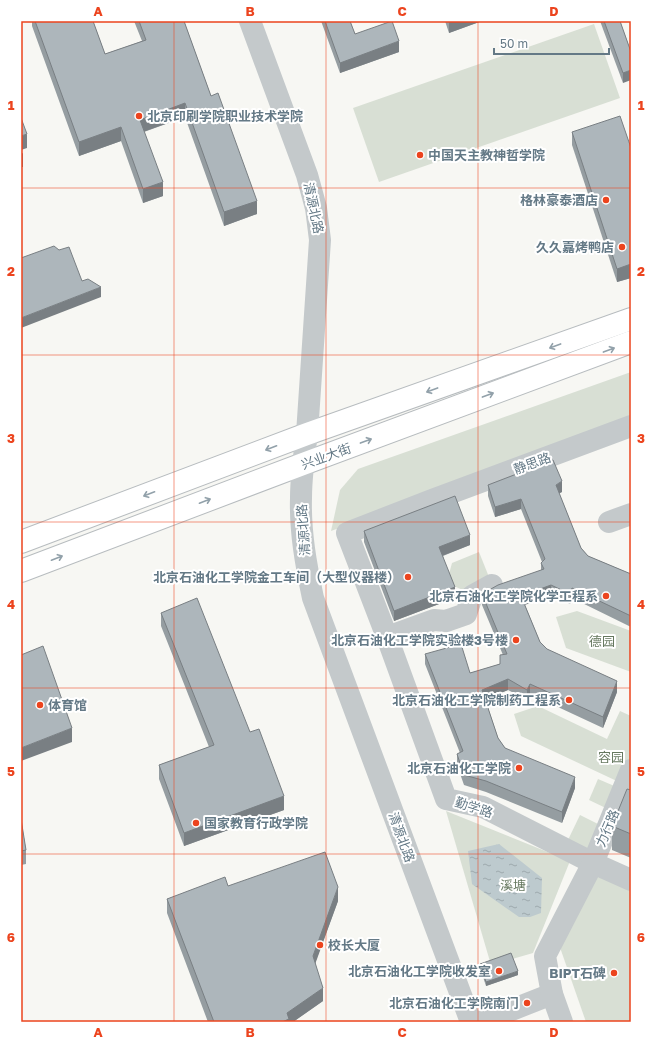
<svg xmlns="http://www.w3.org/2000/svg" width="652" height="1043" viewBox="0 0 652 1043" font-family="'Golos Text','Noto Sans SC',sans-serif">
<style>
.green{fill:#d8dfd4}
.water{fill:url(#water-ripples)}
.lines{fill:none;stroke-linecap:round;stroke-linejoin:round}
.major-casing{stroke:#b7bcbf;stroke-width:24}
.minor{stroke:#c4c9cb;stroke-width:22}
.major{stroke:#fff;stroke-width:22}
.wall{fill:#959da1}
.shaded-wall{fill:#797f83}
.building{fill:#adb6bb;stroke:#797f83}
.oneway{stroke:#92a1aa}
.grid{fill:none;stroke:#ec441e;stroke-width:1;stroke-opacity:0.55}
.poi-dot{fill:#ec441e;stroke:#fff;stroke-width:1.5}
.labels{text-anchor:middle;stroke-width:4;stroke-linejoin:round;paint-order:stroke}
.poi-label{font-size:13px;font-weight:bold;fill:#647986;stroke:#fff;text-anchor:end}
.street-label{font-size:13px;fill:#647986;stroke:#fff}
.park-label{font-size:13px;fill:#66785f;stroke:#fff}
.neatline{fill:none;stroke:#ec441e;stroke-width:1.5}
.grid-label{font-size:13px;text-anchor:middle;font-weight:bold;fill:#ec441e}
</style>
<defs>
<pattern id="water-ripples" width="26" height="14" patternUnits="userSpaceOnUse"><rect width="26" height="14" fill="#bdcace"/><path d="M2 4q2-2 4 0t4 0M15 11q2-2 4 0t4 0" fill="none" stroke="#9da9ad"/></pattern>
</defs>
<rect width="100%" height="100%" fill="#f7f7f3"/>
<g class="green">
<polygon points="594,24 620,98 379,182 353,108"/>
<polygon points="631,372 631,420 331,531 340,490 358,469"/>
<polygon points="479,552 491,582 467,592 454,586 449,574 452,563"/>
<polygon points="577,611 631,631 631,672 566,648 556,617"/>
<polygon points="538,706 607,739 620,711 631,716 631,760 621,783 521,736 514,714"/>
<polygon points="598,779 619,788 610,810 589,800"/>
<polygon points="446,811 570,861 533,953 491,965"/>
<polygon points="580,815 602,826 589,852 567,842"/>
<polygon points="597,873 631,891 631,1022 586,1022 556,936"/>
</g>
<polygon class="water" points="499,844 542,878 541,913 530,917 519,917 472,884 468,851"/>
<g class="lines">
<g class="major-casing">
<g id="major">
<polyline points="21,542 307,434 631,319"/>
<polyline points="21,571 303,464 631,342"/>
</g>
</g>
<g class="minor">
<path d="M250 21 307 175 316 208 320 240 307 434C304 455 301 477 301 498 300 532 306 565 313 598L471 1022"/>
<polyline points="609,522 631,514"/>
<polyline points="492,585 472,596 466,614 446,621 434,620 387,637 446,799 483,807 593,863 631,770"/>
<polyline points="387,637 347,533 432,500 631,426"/>
<polyline points="481,1022 552,994"/>
<polyline points="562,1022 552,994 545,956 593,863 631,880"/>
</g>
<use href="#major" class="major"/>
</g>
<g class="wall">
<polygon points="32,21 93,21 105,54 142,41 134,21 184,21 211,96 257,214 224,226 185,117 144,132 163,196 143,203 121,141 79,156 32,26"/>
<polygon points="321,21 350,21 355,34 399,52 340,73"/>
<polygon points="445,21 482,21 449,33"/>
<polygon points="600,21 620,21 631,52 623,83"/>
<polygon points="572,132 631,148 631,278 617,282 572,145"/>
<polygon points="488,485 562,492 559,493 581,548 588,556 631,574 631,627 572,598 570,604 551,595 525,605 540,642 547,649 617,692 603,728 530,694 527,700 508,690 485,699 498,738 505,748 575,788 562,823 486,792 464,785 457,765 457,754 460,753 425,664 425,654 470,673 500,664 503,655 482,605 482,594 541,570 541,563 542,562 521,509 495,517 488,496"/>
<polygon points="364,531 470,545 443,556 455,598 394,621 364,542"/>
<polygon points="161,613 250,732 284,810 184,846 159,779 159,765 209,747 161,626"/>
<polygon points="631,790 631,858 612,850 612,826"/>
<polygon points="21,819 26,850 26,864 21,865"/>
<polygon points="228,886 338,901 315,963 323,1001 293,1022 208,1022 167,913 167,899"/>
<polygon points="480,964 518,975 486,986 480,968"/>
</g>
<g class="shaded-wall">
<polygon points="453,21 482,21 449,33 449,22"/>
<polygon points="399,41 399,52 340,73 340,63"/>
<polygon points="631,70 631,80 623,83 623,73"/>
<polygon points="185,103 185,117 140,133 140,120"/>
<polygon points="121,127 121,141 79,156 79,142"/>
<polygon points="27,134 27,148 21,150 21,136"/>
<polygon points="23,153 23,167 21,167 21,154"/>
<polygon points="163,182 163,196 143,203 143,189"/>
<polygon points="257,201 257,214 224,226 224,212"/>
<polygon points="631,264 631,278 617,282 617,269"/>
<polygon points="101,287 101,297 21,328 21,318"/>
<polygon points="562,481 562,492 556,495 556,485"/>
<polygon points="521,499 521,509 495,517 495,507"/>
<polygon points="470,535 470,545 439,557 439,547"/>
<polygon points="551,585 551,595 521,606 521,596"/>
<polygon points="455,587 455,598 394,621 394,611"/>
<polygon points="572,588 572,598 570,604 570,594"/>
<polygon points="508,679 508,690 482,701 482,690"/>
<polygon points="617,681 617,692 603,728 603,717"/>
<polygon points="530,684 530,694 527,700 527,690"/>
<polygon points="72,728 72,742 21,761 21,748"/>
<polygon points="575,777 575,788 562,823 562,812"/>
<polygon points="284,796 284,810 184,846 184,833"/>
<polygon points="338,887 338,901 313,970 313,956"/>
<polygon points="518,971 518,975 486,986 486,982"/>
<polygon points="323,988 323,1001 293,1022 282,1022 287,1013"/>
</g>
<g class="building">
<polygon points="35,21 93,21 105,54 146,40 139,21 184,21 211,96 218,93 257,201 224,212 185,103 140,120 163,182 143,189 121,127 79,142"/>
<polygon points="325,21 350,21 355,34 392,21 399,41 340,63"/>
<polygon points="604,21 620,21 631,52 631,70 623,73"/>
<polygon points="620,116 631,148 631,264 617,269 572,132"/>
<polygon points="21,118 27,134 21,136"/>
<polygon points="54,246 59,250 69,247 82,281 88,279 101,287 21,318 21,258"/>
<polygon points="553,460 562,481 556,485 581,548 588,556 631,574 631,616 572,588 570,594 551,585 521,596 540,642 547,649 617,681 603,717 530,684 527,690 508,679 482,690 498,738 505,748 575,777 562,812 486,781 464,775 457,754 463,751 425,654 461,644 470,673 500,664 500,655 507,654 482,594 498,585 544,569 541,563 545,559 521,499 495,507 488,485"/>
<polygon points="455,496 470,535 439,547 455,587 394,611 364,531"/>
<polygon points="197,598 250,732 259,729 284,796 184,833 159,765 214,745 161,613"/>
<polygon points="43,646 72,728 21,748 21,655"/>
<polygon points="627,789 631,790 631,834 612,826"/>
<polygon points="21,819 26,850 21,851"/>
<polygon points="325,852 338,887 313,956 323,988 287,1013 289,1019 282,1022 214,1022 167,899 225,877 228,886"/>
<polygon points="511,953 518,971 486,982 480,964"/>
</g>
<defs><path id="oneway-shaft" d="M-6 0H5M1.5-3L5.5 0L1.5 3" fill="none" stroke-width="1.6" stroke-linecap="round" stroke-linejoin="round"/></defs>
<g class="oneway">
<use href="#oneway-shaft" transform="translate(555 346) rotate(160)"/>
<use href="#oneway-shaft" transform="translate(609 350) rotate(-20)"/>
<use href="#oneway-shaft" transform="translate(432 390) rotate(160)"/>
<use href="#oneway-shaft" transform="translate(488 395) rotate(-20)"/>
<use href="#oneway-shaft" transform="translate(366 441) rotate(-20)"/>
<use href="#oneway-shaft" transform="translate(271 448) rotate(159)"/>
<use href="#oneway-shaft" transform="translate(149 494) rotate(159)"/>
<use href="#oneway-shaft" transform="translate(205 501) rotate(-21)"/>
<use href="#oneway-shaft" transform="translate(57 558) rotate(-21)"/>
</g>
<path class="grid" d="M174 21V1022M326 21V1022M478 21V1022M21 188H631M21 355H631M21 522H631M21 688H631M21 854H631"/>
<g class="poi-dot">
<circle cx="139" cy="116" r="4"/>
<circle cx="420" cy="155" r="4"/>
<circle cx="606" cy="200" r="4"/>
<circle cx="622" cy="247" r="4"/>
<circle cx="408" cy="577" r="4"/>
<circle cx="606" cy="596" r="4"/>
<circle cx="516" cy="640" r="4"/>
<circle cx="569" cy="700" r="4"/>
<circle cx="40" cy="705" r="4"/>
<circle cx="519" cy="768" r="4"/>
<circle cx="196" cy="823" r="4"/>
<circle cx="320" cy="945" r="4"/>
<circle cx="499" cy="971" r="4"/>
<circle cx="614" cy="973" r="4"/>
<circle cx="527" cy="1003" r="4"/>
</g>
<g class="labels">
<g class="poi-label">
<text x="147" y="121" text-anchor="start">北京印刷学院职业技术学院</text>
<text x="428" y="160" text-anchor="start">中国天主教神哲学院</text>
<text x="598" y="205">格林豪泰酒店</text>
<text x="614" y="252">久久嘉烤鸭店</text>
<text x="400" y="582">北京石油化工学院金工车间（大型仪器楼）</text>
<text x="598" y="601">北京石油化工学院化学工程系</text>
<text x="508" y="645">北京石油化工学院实验楼3号楼</text>
<text x="561" y="705">北京石油化工学院制药工程系</text>
<text x="48" y="710" text-anchor="start">体育馆</text>
<text x="511" y="773">北京石油化工学院</text>
<text x="204" y="828" text-anchor="start">国家教育行政学院</text>
<text x="328" y="950" text-anchor="start">校长大厦</text>
<text x="491" y="976">北京石油化工学院收发室</text>
<text x="606" y="978">BIPT石碑</text>
<text x="519" y="1008">北京石油化工学院南门</text>
</g>
<g class="street-label">
<text transform="translate(314 208) rotate(78)" y="5">清源北路</text>
<text transform="translate(326 456) rotate(-20)" y="5">兴业大街</text>
<text transform="translate(532 463) rotate(-20)" y="5">静思路</text>
<text transform="translate(303 530) rotate(-94)" y="5">清源北路</text>
<text transform="translate(474 807) rotate(18)" y="5">勤学路</text>
<text transform="translate(607 828) rotate(-67)" y="5">力行路</text>
<text transform="translate(402 837) rotate(70)" y="5">清源北路</text>
</g>
<g class="park-label">
<text x="602" y="646">德园</text>
<text x="611" y="762">容园</text>
<text x="513" y="890">溪塘</text>
</g>
</g>
<rect width="652" height="1043" fill="none" stroke="#ffffff" stroke-width="44"/>
<path d="M494 48v6h115v-6" fill="none" stroke="#647986" stroke-width="2"/>
<text x="500" y="48" font-size="12" fill="#647986" stroke="#ffffff" stroke-width="3" paint-order="stroke">50 m</text>
<rect x="22" y="22" width="608" height="999" class="neatline"/>
<g class="grid-label">
<text x="98" y="16">A</text>
<text x="250" y="16">B</text>
<text x="402" y="16">C</text>
<text x="554" y="16">D</text>
<text x="11" y="110">1</text>
<text x="641" y="110">1</text>
<text x="11" y="276">2</text>
<text x="641" y="276">2</text>
<text x="11" y="443">3</text>
<text x="641" y="443">3</text>
<text x="11" y="609">4</text>
<text x="641" y="609">4</text>
<text x="11" y="776">5</text>
<text x="641" y="776">5</text>
<text x="11" y="942">6</text>
<text x="641" y="942">6</text>
<text x="98" y="1037">A</text>
<text x="250" y="1037">B</text>
<text x="402" y="1037">C</text>
<text x="554" y="1037">D</text>
</g>
</svg>
